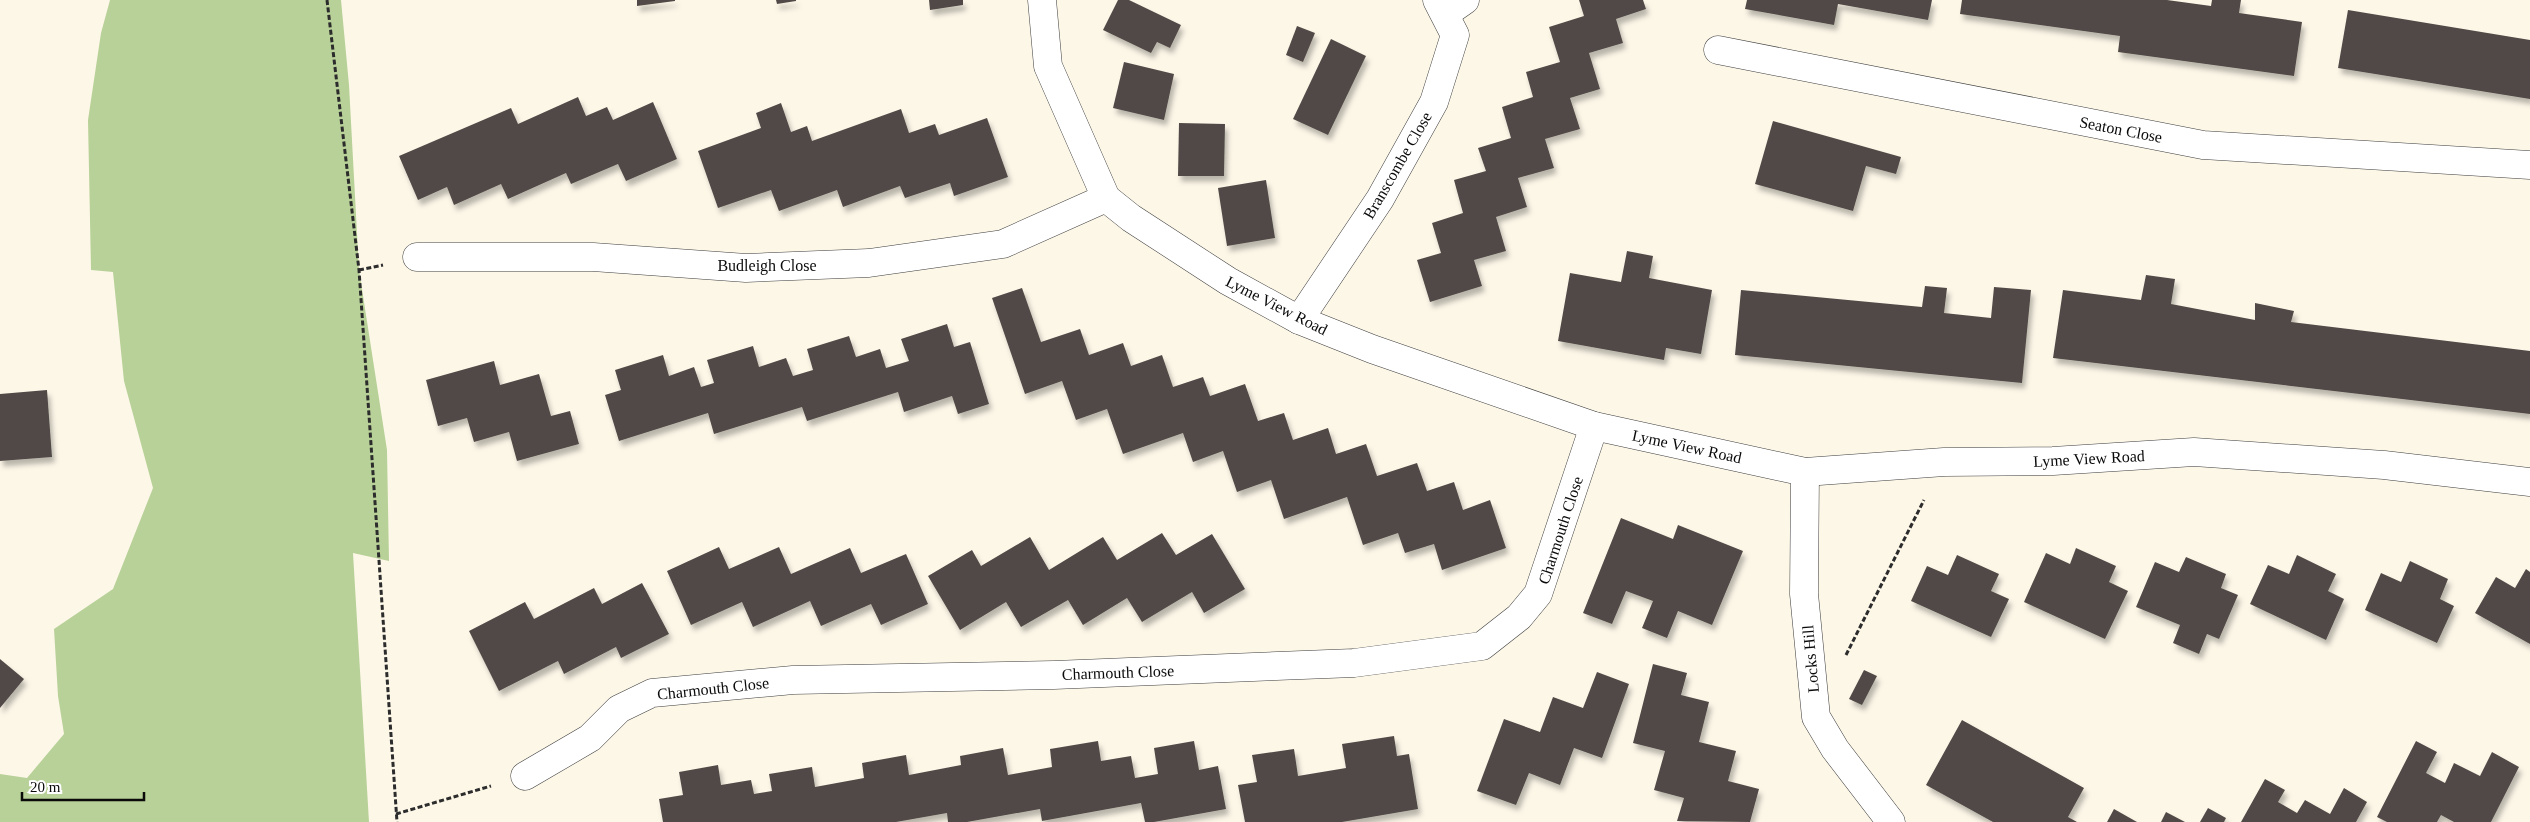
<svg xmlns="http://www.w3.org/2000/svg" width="2530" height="822" viewBox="0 0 2530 822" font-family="'Times New Roman',serif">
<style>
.forest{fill:#b8d198}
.building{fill:#514a47;filter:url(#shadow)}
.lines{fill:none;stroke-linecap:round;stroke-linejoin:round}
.minor-casing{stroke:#3d3d3d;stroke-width:29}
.path{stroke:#2c2c2c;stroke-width:3;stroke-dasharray:5 2.5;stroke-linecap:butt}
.minor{stroke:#fff;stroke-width:28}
.labels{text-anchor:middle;stroke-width:5;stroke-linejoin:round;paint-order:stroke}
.street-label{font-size:16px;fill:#0a0a0a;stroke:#fff}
</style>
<defs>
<filter id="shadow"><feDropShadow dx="3" dy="5.5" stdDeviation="2.5" flood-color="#0004"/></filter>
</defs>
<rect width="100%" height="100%" fill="#fdf7e8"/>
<polygon class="forest" points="110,0 341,0 349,85 359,270 387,450 389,561 353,553 369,822 0,822 0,774 27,778 64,734 58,696 54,629 113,589 153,488 124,381 113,272 91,270 88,120 101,33"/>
<g class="building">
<polygon points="637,0 675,0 675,1 637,6"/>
<polygon points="776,0 796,0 796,1 777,4"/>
<polygon points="929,0 963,0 963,5 930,10"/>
<polygon points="1118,0 1129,0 1181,25 1170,48 1157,42 1151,53 1103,30"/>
<polygon points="1579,0 1643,0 1646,9 1616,19 1623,43 1589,53 1600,89 1570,98 1580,129 1545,139 1554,168 1518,178 1527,207 1496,217 1506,251 1474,260 1482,286 1430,302 1417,260 1441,253 1432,223 1463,213 1454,180 1486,171 1478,148 1511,138 1502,107 1533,97 1526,72 1560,62 1549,27 1584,16"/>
<polygon points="1747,0 1932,0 1928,20 1838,4 1834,25 1745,9"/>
<polygon points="1962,0 2167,0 2211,6 2212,0 2241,0 2239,13 2302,22 2294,76 2118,52 2120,36 1960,14"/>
<polygon points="2348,10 2530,40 2530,99 2338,68"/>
<polygon points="1297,26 1315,33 1303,62 1286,55"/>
<polygon points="1331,39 1366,56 1328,135 1293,119"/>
<polygon points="1124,62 1174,74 1164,120 1113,108"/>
<polygon points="578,97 586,116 607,107 613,120 653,102 677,159 626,181 618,164 571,184 566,173 508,199 501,184 454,205 447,187 418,200 399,156 511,108 518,124"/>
<polygon points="781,103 791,132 807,126 812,141 901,109 909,133 935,124 939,135 987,118 1008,177 954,196 950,183 905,198 900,186 843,207 837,190 779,211 771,190 718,208 698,151 761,128 756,113"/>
<polygon points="1773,121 1901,157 1896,174 1866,166 1853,211 1755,184"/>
<polygon points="1179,123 1225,124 1224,176 1178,176"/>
<polygon points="1266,180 1275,238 1227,246 1218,188"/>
<polygon points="1627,251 1653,256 1649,278 1712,290 1701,354 1666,348 1664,360 1558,341 1570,273 1621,282"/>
<polygon points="2146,275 2175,279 2171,304 2255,320 2255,303 2294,311 2291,322 2530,351 2530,414 2053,358 2063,290 2141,300"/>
<polygon points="1925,286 1947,288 1944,313 1991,318 1994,287 2031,290 2022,383 1735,355 1741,290 1922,307"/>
<polygon points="1022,288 1041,342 1080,329 1089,355 1123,343 1131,366 1162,355 1173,387 1203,377 1210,396 1245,384 1258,421 1284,413 1293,440 1328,428 1336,454 1366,444 1377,476 1417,463 1427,491 1454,482 1463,510 1490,500 1506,548 1442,570 1434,544 1405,553 1398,533 1363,545 1347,497 1284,519 1271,480 1237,492 1223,451 1193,462 1183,433 1123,454 1107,409 1076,420 1062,381 1025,394 992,298"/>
<polygon points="947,324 954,347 970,342 989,404 958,414 952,396 904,412 898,392 807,421 802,407 714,434 708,413 619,441 605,395 621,390 615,370 663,355 669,376 694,367 701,387 714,383 707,360 753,346 759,367 786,358 793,376 813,370 807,349 849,336 856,357 880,349 886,368 909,361 901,339"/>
<polygon points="494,361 500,385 539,374 551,416 570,411 579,444 517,461 509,432 474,442 467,418 438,426 426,380"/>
<polygon points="47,390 52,457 0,461 0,394"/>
<polygon points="1621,518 1673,539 1678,525 1743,551 1712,625 1678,611 1667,638 1642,628 1653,601 1626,591 1612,624 1583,613"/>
<polygon points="1162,533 1176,555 1212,534 1245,589 1204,613 1192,592 1142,622 1127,598 1083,625 1068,600 1021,627 1006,602 960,630 928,576 972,550 981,566 1030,537 1049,570 1103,537 1117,560"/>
<polygon points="719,547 729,569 779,547 791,574 850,548 861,573 906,554 928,604 881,625 871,604 821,626 810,601 753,627 742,602 691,625 667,571"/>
<polygon points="2076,548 2116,566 2109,582 2128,591 2105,639 2024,602 2046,553 2070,564"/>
<polygon points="1957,555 1999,574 1991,591 2009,599 1991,637 1911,601 1927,566 1948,575"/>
<polygon points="2297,555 2336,574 2328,591 2344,599 2326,640 2250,604 2268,565 2289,574"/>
<polygon points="2186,557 2226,574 2221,588 2238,595 2219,639 2207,634 2199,654 2173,643 2180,625 2136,607 2155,562 2179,572"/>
<polygon points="2410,561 2448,579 2440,599 2454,606 2437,643 2365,610 2381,573 2401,582"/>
<polygon points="2526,569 2530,572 2530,644 2475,613 2496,577 2515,588"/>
<polygon points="642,583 669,634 621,658 616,647 564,674 558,661 499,691 469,631 525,602 534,619 594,588 602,604"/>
<polygon points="0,659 24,679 0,708"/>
<polygon points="1653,664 1687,673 1681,695 1709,702 1699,742 1736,751 1728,781 1759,789 1750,822 1677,821 1684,798 1654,790 1665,751 1633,743"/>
<polygon points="1864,670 1877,676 1862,705 1849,699"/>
<polygon points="1597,672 1629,684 1602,758 1574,748 1560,785 1529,773 1516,805 1477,791 1504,719 1540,732 1553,697 1583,708"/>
<polygon points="1962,720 2084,788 2068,817 2077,822 1993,822 1926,785"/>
<polygon points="1394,736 1397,756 1409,754 1418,809 1342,822 1245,822 1238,785 1257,782 1252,755 1294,749 1298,776 1346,768 1342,744"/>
<polygon points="1098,741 1101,761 1131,756 1135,778 1158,774 1154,748 1194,741 1199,770 1218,766 1226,809 1154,822 1145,822 1141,803 1042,821 1040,809 967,822 948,822 947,813 896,822 663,822 659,799 683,795 679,772 718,765 721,785 751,780 754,794 772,791 769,774 812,767 815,787 864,778 862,763 906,755 909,775 961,765 960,756 1003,748 1008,775 1052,767 1050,749"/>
<polygon points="2416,741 2437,752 2426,773 2445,783 2454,763 2480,776 2492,752 2519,767 2491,822 2454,822 2441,815 2437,822 2387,822 2377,817"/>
<polygon points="2265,779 2285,790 2278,802 2297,813 2305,800 2330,814 2344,788 2367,802 2356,822 2241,822"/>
<polygon points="2208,808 2226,818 2224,822 2200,822"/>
<polygon points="2114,809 2137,822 2107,822"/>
<polygon points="2166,812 2185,822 2161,822"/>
</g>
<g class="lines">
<g class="minor-casing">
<g id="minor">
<polyline points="1042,0 1048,66 1106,198 1131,218 1228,281 1299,320 1372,349 1594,426 1805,472 1944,462 2053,461 2194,452 2384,465 2530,482"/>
<polyline points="1445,14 1465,0"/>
<polyline points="1718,50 2203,145 2530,165"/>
<polyline points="417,257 593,257 746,268 869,263 1003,244 1106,198"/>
<polyline points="1299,320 1380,199 1434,102 1455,35 1437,0"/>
<polyline points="1805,472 1804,594 1816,717 1835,749 1891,822"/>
<polyline points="525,776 590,738 619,709 652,693 793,680 1054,675 1354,663 1482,646 1519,617 1538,594 1594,426"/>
</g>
</g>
<g class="path">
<polyline points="327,0 359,270 397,822"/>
<polyline points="359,270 383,265"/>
<polyline points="1846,655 1924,500"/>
<polyline points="396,814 491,786"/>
</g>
<use href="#minor" class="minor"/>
</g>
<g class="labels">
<g class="street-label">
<text transform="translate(2121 129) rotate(11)" y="6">Seaton Close</text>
<text transform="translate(1397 165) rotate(-60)" y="6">Branscombe Close</text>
<text x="767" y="271">Budleigh Close</text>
<text transform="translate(1277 305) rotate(27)" y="6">Lyme View Road</text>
<text transform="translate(1687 446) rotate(12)" y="6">Lyme View Road</text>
<text transform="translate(2089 458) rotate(-3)" y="6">Lyme View Road</text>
<text transform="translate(1560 530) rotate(-72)" y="6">Charmouth Close</text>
<text transform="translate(1810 659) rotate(-95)" y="6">Locks Hill</text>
<text transform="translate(1118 672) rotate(-2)" y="6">Charmouth Close</text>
<text transform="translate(713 688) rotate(-6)" y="6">Charmouth Close</text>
</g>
</g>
<path d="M22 792v8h122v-8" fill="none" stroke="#0a0a0a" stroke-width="2.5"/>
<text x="30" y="792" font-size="15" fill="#0a0a0a" stroke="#ffffff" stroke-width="4" paint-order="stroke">20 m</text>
</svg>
